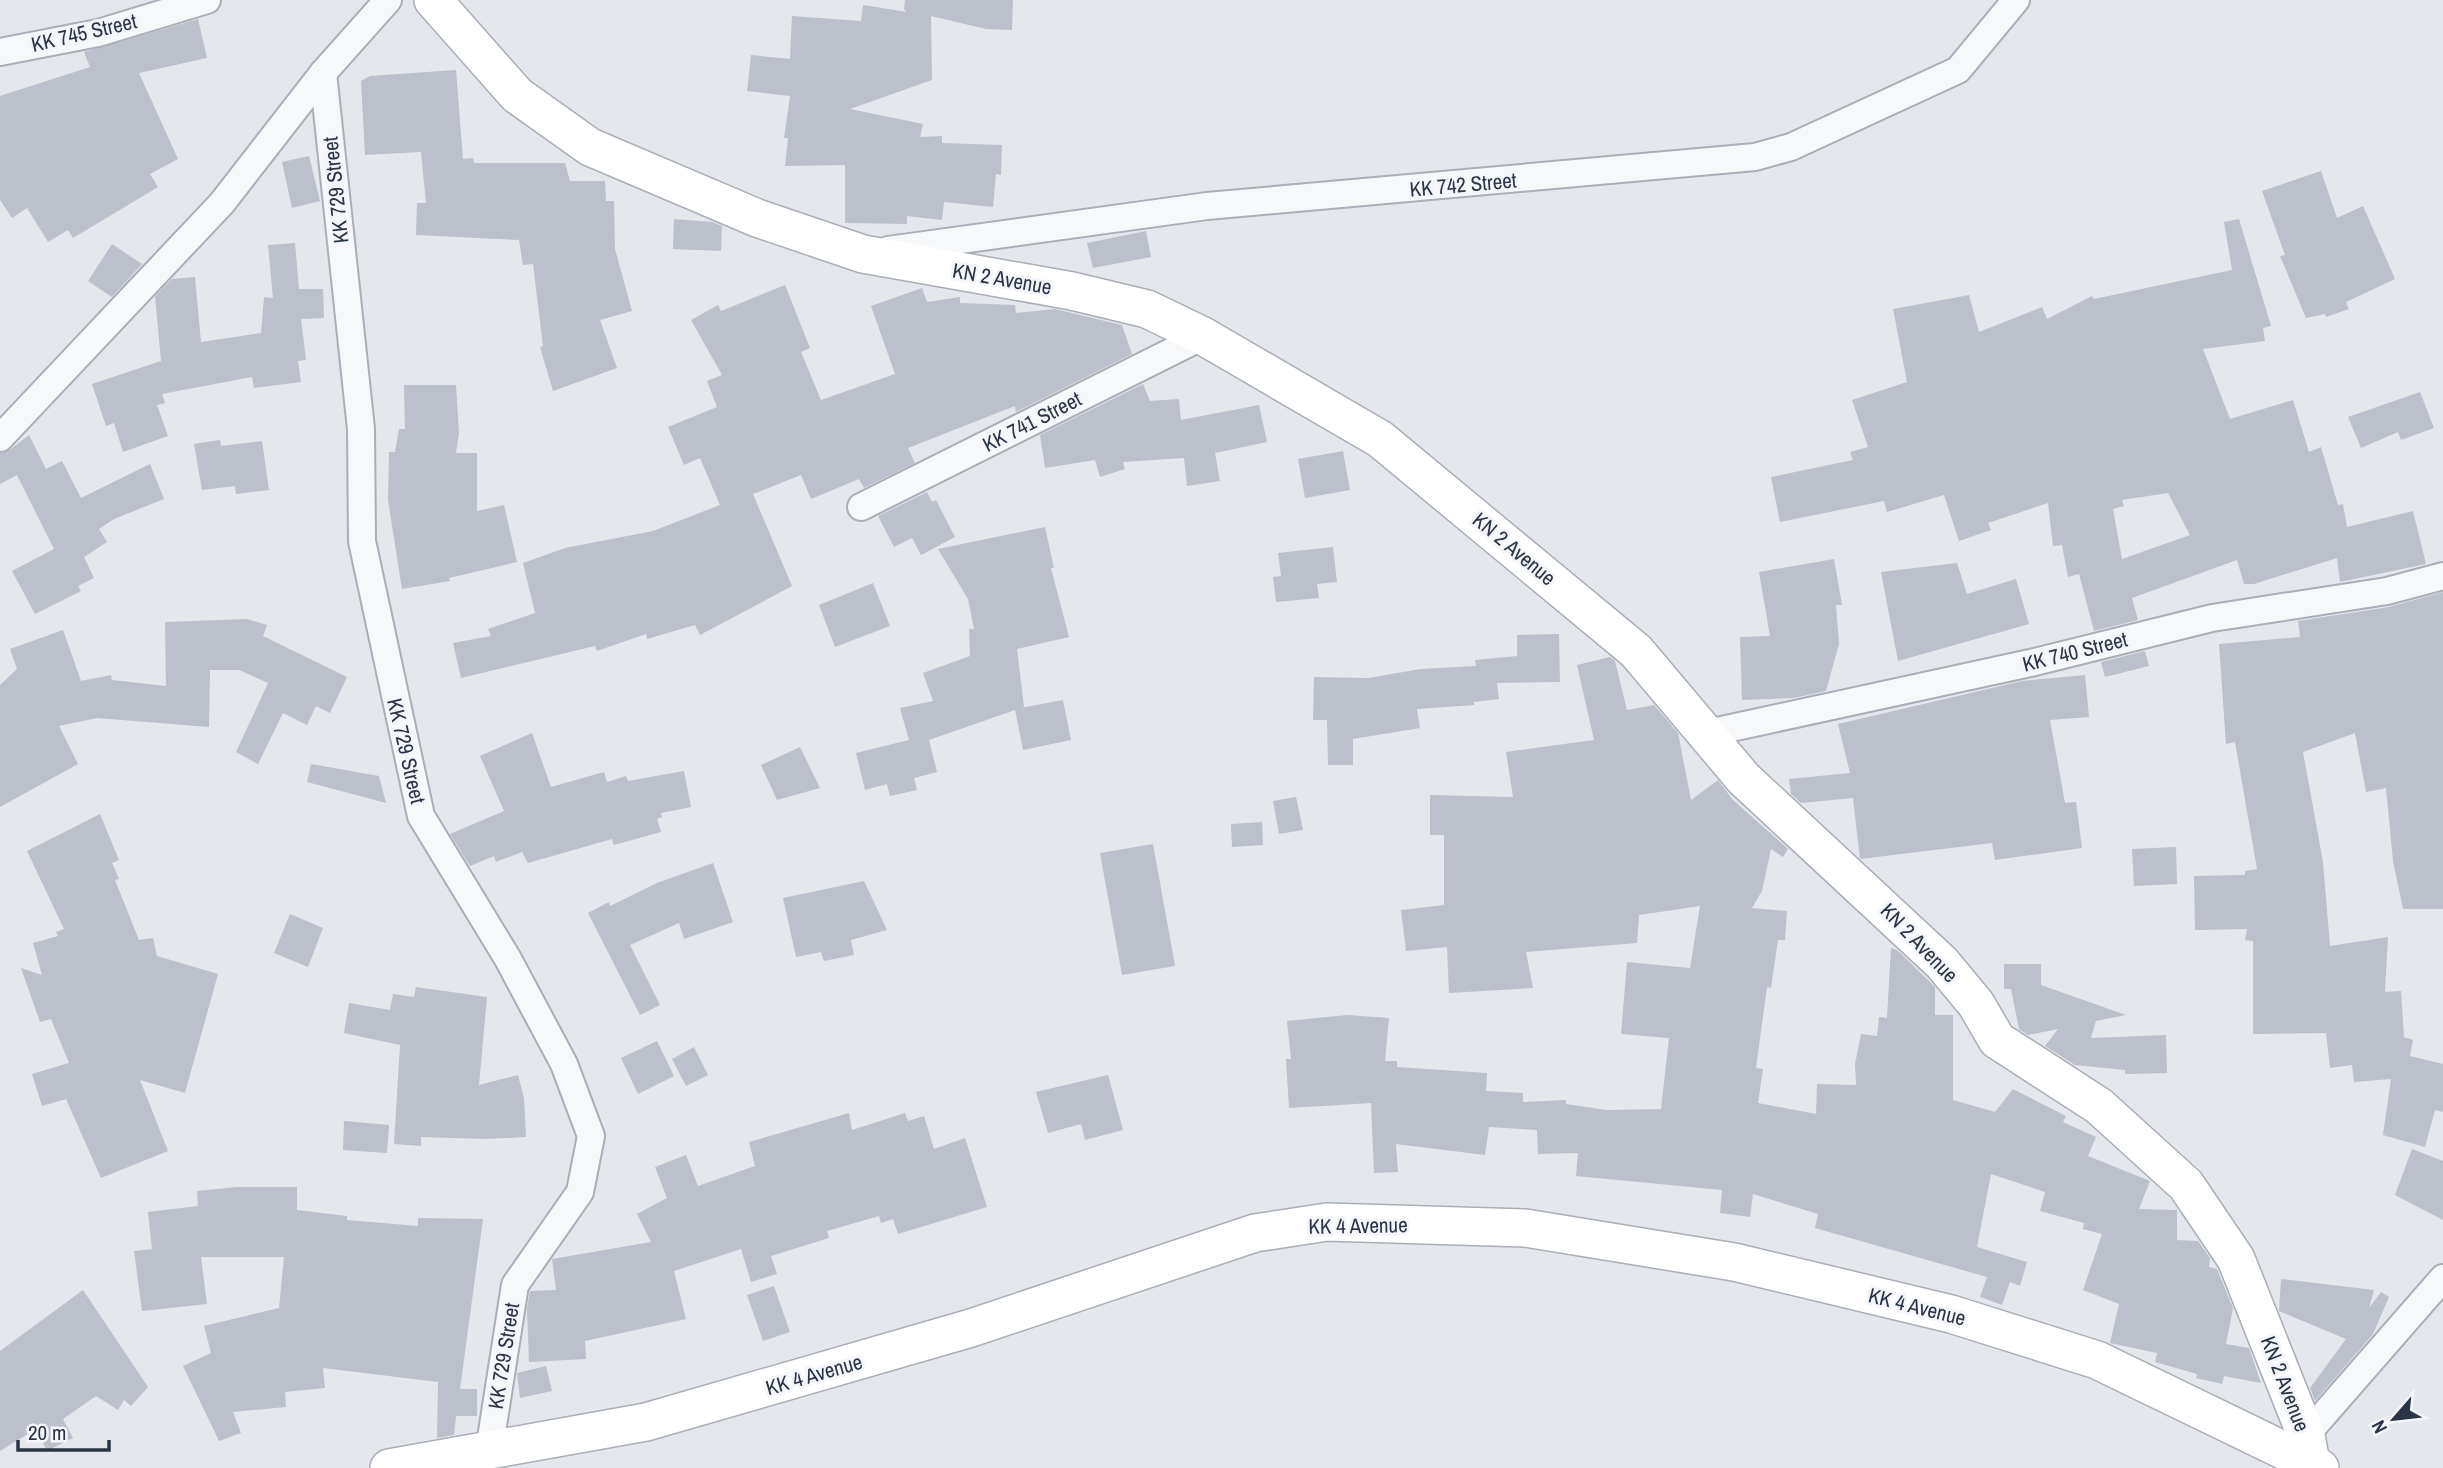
<svg xmlns="http://www.w3.org/2000/svg" width="2443" height="1468" viewBox="0 0 2443 1468" font-family="'Archivo Narrow',sans-serif">
<style>
.building{fill:#bbc0ca;fill-rule:evenodd}
.lines{fill:none;stroke-linecap:round;stroke-linejoin:round}
.street-casing{stroke:#a9aeb7;stroke-width:30}
.secondary-casing{stroke:#a9aeb7;stroke-width:40}
.street{stroke:#f7f8fa;stroke-width:26}
.secondary{stroke:#fff;stroke-width:37}
.labels{text-anchor:middle;stroke-width:6;stroke-linejoin:round;paint-order:stroke}
.street-label{font-size:21px;fill:#2b3445;stroke:#f4f6f9}
</style>
<rect width="100%" height="100%" fill="#e4e7ec"/>
<g class="building">
<polygon points="905,0 1013,0 1012,30 986,29 931,16 932,80 850,109 923,124 920,137 942,136 942,143 1002,145 1001,175 996,174 993,207 944,202 942,220 907,216 907,224 845,223 845,165 785,166 788,138 784,138 790,96 747,91 751,55 790,59 792,16 861,21 863,5 907,12 904,9"/>
<polygon points="198,19 207,58 139,73 178,159 150,174 158,187 73,238 68,230 48,242 27,208 12,218 0,200 0,96 90,67 84,52"/>
<polygon points="456,70 463,159 473,158 474,163 565,163 570,181 605,181 606,201 614,201 615,249 632,311 600,320 617,368 553,391 540,347 543,346 533,264 523,265 519,240 416,235 417,203 426,203 421,152 365,155 361,81 370,76"/>
<polygon points="309,156 320,201 292,208 282,162"/>
<polygon points="2321,171 2337,218 2363,206 2395,279 2346,302 2349,309 2326,317 2325,314 2306,318 2280,256 2285,255 2262,191"/>
<polygon points="674,219 712,222 722,226 721,251 673,249"/>
<path d="M2239 219 2271 326 2263 328 2265 341 2203 349 2230 419 2293 400 2309 452 2321 447 2338 505 2343 504 2347 527 2413 511 2426 564 2340 582 2337 558 2254 584H2244L2237 560 2132 598 2138 620 2094 631 2079 574 2068 577 2062 545 2053 546 2048 503 1988 523 1991 530 1959 541 1944 495 1887 512 1884 501 1780 522 1771 477 1853 460 1850 452 1868 447 1852 400 1907 382 1893 309 1969 295 1979 332 2042 307 2047 319 2092 296 2094 299 2232 270 2224 222ZM2168 493 2190 535 2122 559 2113 509 2124 506 2122 500Z"/>
<polygon points="1146,231 1151,257 1093,268 1087,243"/>
<polygon points="295,243 299,289 323,289 324,318 301,319 306,360 298,361 301,382 254,388 252,377 162,394 165,403 157,405 168,436 123,452 114,423 106,426 92,384 161,361 155,296 172,279 195,277 201,342 261,333 264,297 273,298 268,245"/>
<polygon points="112,244 142,264 112,297 88,281"/>
<polygon points="785,285 810,348 801,352 821,400 895,374 871,306 922,288 927,302 960,297 960,303 1015,305 1016,313 1055,309 1122,325 1132,354 1016,412 1015,406 908,448 915,463 864,488 859,479 811,499 801,475 753,494 792,586 700,635 695,625 647,639 646,634 597,651 595,646 461,678 453,643 491,636 488,629 535,613 523,563 565,548 653,531 720,505 700,458 684,465 668,427 717,407 707,381 722,375 691,320 718,305 721,311"/>
<polygon points="1143,384 1150,401 1179,399 1181,420 1259,405 1267,442 1215,453 1220,481 1187,486 1184,458 1123,462 1125,469 1100,477 1095,460 1045,468 1040,435"/>
<polygon points="404,385 456,385 459,433 456,453 477,453 477,511 504,505 517,562 449,578 450,581 402,589 388,500 389,452 395,452 399,429 405,429"/>
<polygon points="2420,392 2434,428 2401,440 2398,432 2361,448 2348,417"/>
<polygon points="29,435 46,469 62,461 81,498 150,464 164,499 114,519 99,529 107,542 84,557 94,578 78,586 81,591 35,614 12,571 54,549 17,475 0,484 0,453 11,449"/>
<polygon points="220,440 221,446 262,441 269,490 236,494 235,486 202,490 194,444"/>
<polygon points="1343,451 1350,490 1305,498 1298,459"/>
<polygon points="927,492 932,502 936,500 955,537 921,555 912,538 894,547 878,516"/>
<polygon points="1045,527 1054,568 1051,568 1069,637 1017,649 1024,707 1021,708 1063,700 1071,740 1023,750 1015,710 929,740 937,772 914,778 917,790 890,796 887,784 865,790 856,753 909,740 900,708 933,701 923,673 970,656 969,629 974,629 968,599 938,549"/>
<polygon points="1333,547 1337,582 1317,584 1319,598 1276,602 1273,577 1281,576 1278,553"/>
<polygon points="1834,559 1842,605 1836,605 1839,644 1826,691 1794,698 1742,700 1740,637 1770,636 1759,572"/>
<polygon points="1957,563 1967,594 2016,579 2029,624 1898,661 1881,572"/>
<polygon points="873,583 890,626 835,647 819,605"/>
<polygon points="2443,592 2443,909 2403,909 2393,861 2386,788 2366,792 2355,733 2303,752 2323,862 2330,946 2388,937 2385,992 2401,991 2404,1037 2413,1040 2410,1056 2443,1064 2443,1112 2435,1110 2425,1147 2383,1135 2391,1079 2354,1082 2352,1065 2330,1068 2326,1033 2253,1034 2253,941 2245,940 2247,929 2195,930 2194,876 2245,875 2245,871 2257,869 2235,742 2226,744 2219,644 2300,637 2298,621 2389,607"/>
<polygon points="247,619 267,625 263,636 347,677 330,713 316,706 307,725 283,713 258,764 236,752 268,683 239,670 210,670 209,727 97,718 59,726 78,764 0,807 0,685 17,669 10,649 63,630 81,681 111,675 112,680 166,686 165,622"/>
<polygon points="1559,634 1560,682 1497,683 1499,699 1474,702 1474,705 1417,709 1420,728 1353,739 1353,765 1328,765 1327,720 1313,720 1314,677 1368,678 1421,669 1476,666 1475,660 1517,656 1517,635"/>
<polygon points="2145,651 2149,666 2105,677 2101,662"/>
<polygon points="1610,657 1615,661 1627,710 1654,705 1678,733 1691,800 1718,780 1733,800 1788,849 1783,857 1771,849 1762,891 1752,908 1787,911 1785,940 1778,940 1771,988 1767,987 1756,1068 1763,1069 1758,1103 1816,1114 1817,1084 1856,1085 1855,1064 1861,1034 1877,1036 1879,1017 1887,1018 1891,948 1897,950 1935,987 1935,1015 1953,1015 1953,1100 1995,1112 2013,1089 2066,1116 2063,1122 2096,1137 2088,1156 2150,1181 2139,1209 2177,1210 2177,1240 2198,1241 2210,1258 2209,1267 2217,1269 2233,1308 2226,1344 2249,1348 2261,1383 2224,1376 2222,1384 2196,1378 2197,1374 2155,1362 2157,1353 2110,1343 2119,1304 2083,1290 2102,1234 2083,1229 2084,1223 2040,1211 2045,1192 1991,1174 1977,1247 2027,1262 2020,1286 2010,1282 2002,1305 1980,1297 1987,1277 1815,1228 1818,1214 1753,1194 1750,1217 1720,1213 1722,1190 1576,1176 1578,1153 1538,1154 1537,1130 1489,1127 1485,1155 1396,1144 1398,1172 1374,1173 1371,1103 1289,1108 1286,1059 1291,1059 1287,1021 1347,1015 1389,1018 1385,1061 1397,1061 1397,1067 1487,1073 1486,1091 1523,1093 1523,1102 1566,1100 1566,1104 1606,1110 1661,1109 1669,1038 1621,1034 1627,962 1690,968 1700,906 1639,915 1637,943 1526,952 1533,988 1449,993 1447,947 1406,951 1401,910 1444,905 1444,835 1430,835 1430,795 1513,797 1506,752 1594,740 1577,665"/>
<polygon points="2085,675 2089,717 2050,720 2065,803 2076,802 2082,848 1995,860 1992,843 1860,859 1853,798 1801,803 1791,794 1789,779 1850,773 1838,724 2022,681"/>
<polygon points="532,733 551,787 604,772 607,782 626,776 628,781 684,771 691,807 661,813 662,817 657,819 661,832 614,845 612,839 528,863 522,852 496,862 494,856 470,866 450,834 504,811 480,756"/>
<polygon points="800,747 820,788 777,800 761,765"/>
<polygon points="311,764 379,776 386,803 307,782"/>
<polygon points="1296,797 1303,830 1279,834 1273,801"/>
<polygon points="100,814 119,860 112,863 119,879 115,880 139,940 153,938 157,956 218,974 185,1093 140,1080 168,1151 101,1178 66,1099 42,1106 32,1074 69,1063 51,1019 40,1022 21,968 42,975 33,943 58,936 56,932 64,929 27,851"/>
<polygon points="1262,822 1263,845 1232,847 1231,824"/>
<polygon points="1153,844 1175,966 1122,975 1100,853"/>
<polygon points="2176,847 2177,884 2134,886 2132,849"/>
<polygon points="713,863 733,922 684,939 679,923 630,945 660,1005 640,1015 588,913 609,902 610,906 657,883"/>
<polygon points="864,881 887,930 851,940 854,955 824,961 821,952 796,957 783,898"/>
<polygon points="290,914 323,928 308,967 274,953"/>
<polygon points="2004,964 2041,964 2041,985 2126,1015 2096,1021 2091,1038 2166,1035 2167,1073 2125,1074 2125,1070 2075,1065 2045,1046 2058,1029 2028,1035 2019,1029 2011,989 2004,989"/>
<polygon points="416,987 487,997 479,1085 518,1075 524,1098 526,1137 486,1139 421,1137 421,1146 394,1144 400,1045 344,1033 349,1003 390,1010 393,994 414,997"/>
<polygon points="657,1041 674,1076 638,1094 621,1058"/>
<polygon points="694,1047 708,1075 686,1086 672,1059"/>
<polygon points="1108,1075 1123,1130 1085,1140 1081,1124 1048,1133 1036,1092"/>
<polygon points="849,1113 852,1130 905,1113 908,1121 924,1116 934,1149 965,1138 987,1207 898,1234 893,1219 881,1223 879,1216 827,1231 829,1238 771,1256 777,1274 751,1282 741,1249 674,1271 686,1319 585,1341 586,1359 529,1362 527,1309 530,1291 556,1290 552,1259 651,1242 637,1214 667,1198 655,1167 686,1155 698,1186 755,1166 749,1142"/>
<polygon points="344,1121 389,1125 387,1153 343,1150"/>
<polygon points="2412,1149 2443,1161 2443,1220 2395,1195"/>
<polygon points="236,1187 297,1187 297,1210 347,1216 347,1220 418,1226 418,1218 483,1219 460,1389 477,1389 477,1416 456,1416 454,1435 437,1438 438,1382 323,1368 325,1388 285,1392 286,1407 233,1412 241,1433 219,1441 183,1366 211,1353 204,1326 279,1308 284,1257 201,1257 207,1304 142,1311 134,1251 152,1249 148,1212 198,1206 197,1191"/>
<polygon points="2281,1279 2374,1290 2369,1308 2381,1292 2389,1297 2373,1334 2315,1401 2310,1388 2346,1339 2279,1311"/>
<polygon points="774,1286 790,1332 763,1341 747,1295"/>
<polygon points="83,1290 148,1387 131,1406 124,1400 118,1410 96,1396 63,1419 73,1438 47,1451 36,1429 0,1451 0,1351"/>
<polygon points="546,1366 552,1391 520,1398 517,1373"/>
</g>
<g class="lines">
<g class="street-casing">
<g id="street">
<polyline points="0,52 98,33 207,0"/>
<polyline points="323,73 361,429 362,541 421,816 508,959 564,1064 591,1136 580,1192 515,1285 489,1451"/>
<polyline points="888,250 1207,206 1755,157 1791,147 1958,70 2016,0"/>
<polyline points="0,438 222,203 323,73 388,0"/>
<polyline points="861,507 1203,336"/>
<polyline points="1708,733 2035,662 2212,618 2387,591 2443,576"/>
<polyline points="2306,1435 2443,1278"/>
</g>
</g>
<g class="secondary-casing">
<g id="secondary">
<polyline points="433,0 517,95 590,147 757,218 863,254 1072,291 1147,309 1203,336 1380,439 1636,651 1744,779 1942,963 1976,1004 1997,1040 2099,1106 2186,1185 2236,1259 2306,1435 2311,1464"/>
<polyline points="389,1468 646,1422 971,1328 1255,1233 1327,1222 1525,1228 1734,1262 1951,1314 2097,1360 2320,1468"/>
</g>
</g>
<use href="#street" class="street"/>
<use href="#secondary" class="secondary"/>
</g>
<g class="labels">
<g class="street-label">
<text transform="translate(84 33) rotate(-13)" y="7">KK 745 Street</text>
<text transform="translate(1463 185) rotate(-5)" y="7">KK 742 Street</text>
<text transform="translate(336 190) rotate(-96)" y="7">KK 729 Street</text>
<text transform="translate(1002 279) rotate(10)" y="7">KN 2 Avenue</text>
<text transform="translate(1032 422) rotate(-27)" y="7">KK 741 Street</text>
<text transform="translate(1514 549) rotate(40)" y="7">KN 2 Avenue</text>
<text transform="translate(2075 652) rotate(-14)" y="7">KK 740 Street</text>
<text transform="translate(406 751) rotate(77)" y="7">KK 729 Street</text>
<text transform="translate(1919 943) rotate(46)" y="7">KN 2 Avenue</text>
<text transform="translate(1358 1226) rotate(-1)" y="7">KK 4 Avenue</text>
<text transform="translate(1917 1307) rotate(14)" y="7">KK 4 Avenue</text>
<text transform="translate(504 1356) rotate(-81)" y="7">KK 729 Street</text>
<text transform="translate(814 1375) rotate(-16)" y="7">KK 4 Avenue</text>
<text transform="translate(2285 1384) rotate(69)" y="7">KN 2 Avenue</text>
</g>
</g>
<g transform="translate(2394 1419) rotate(242)" stroke="#f4f6f9" stroke-width="5" paint-order="stroke">
<path d="M0-5L12 26L0 18L-12 26Z" fill="#2b3445"/>
<text y="-10" font-size="19" font-weight="bold" text-anchor="middle" fill="#2b3445">N</text>
</g>
<path d="M18 1440v10h91v-10" fill="none" stroke="#2b3445" stroke-width="3.5"/>
<text x="28" y="1440" font-size="21" fill="#2b3445" stroke="#f4f6f9" stroke-width="5" paint-order="stroke">20 m</text>
</svg>
